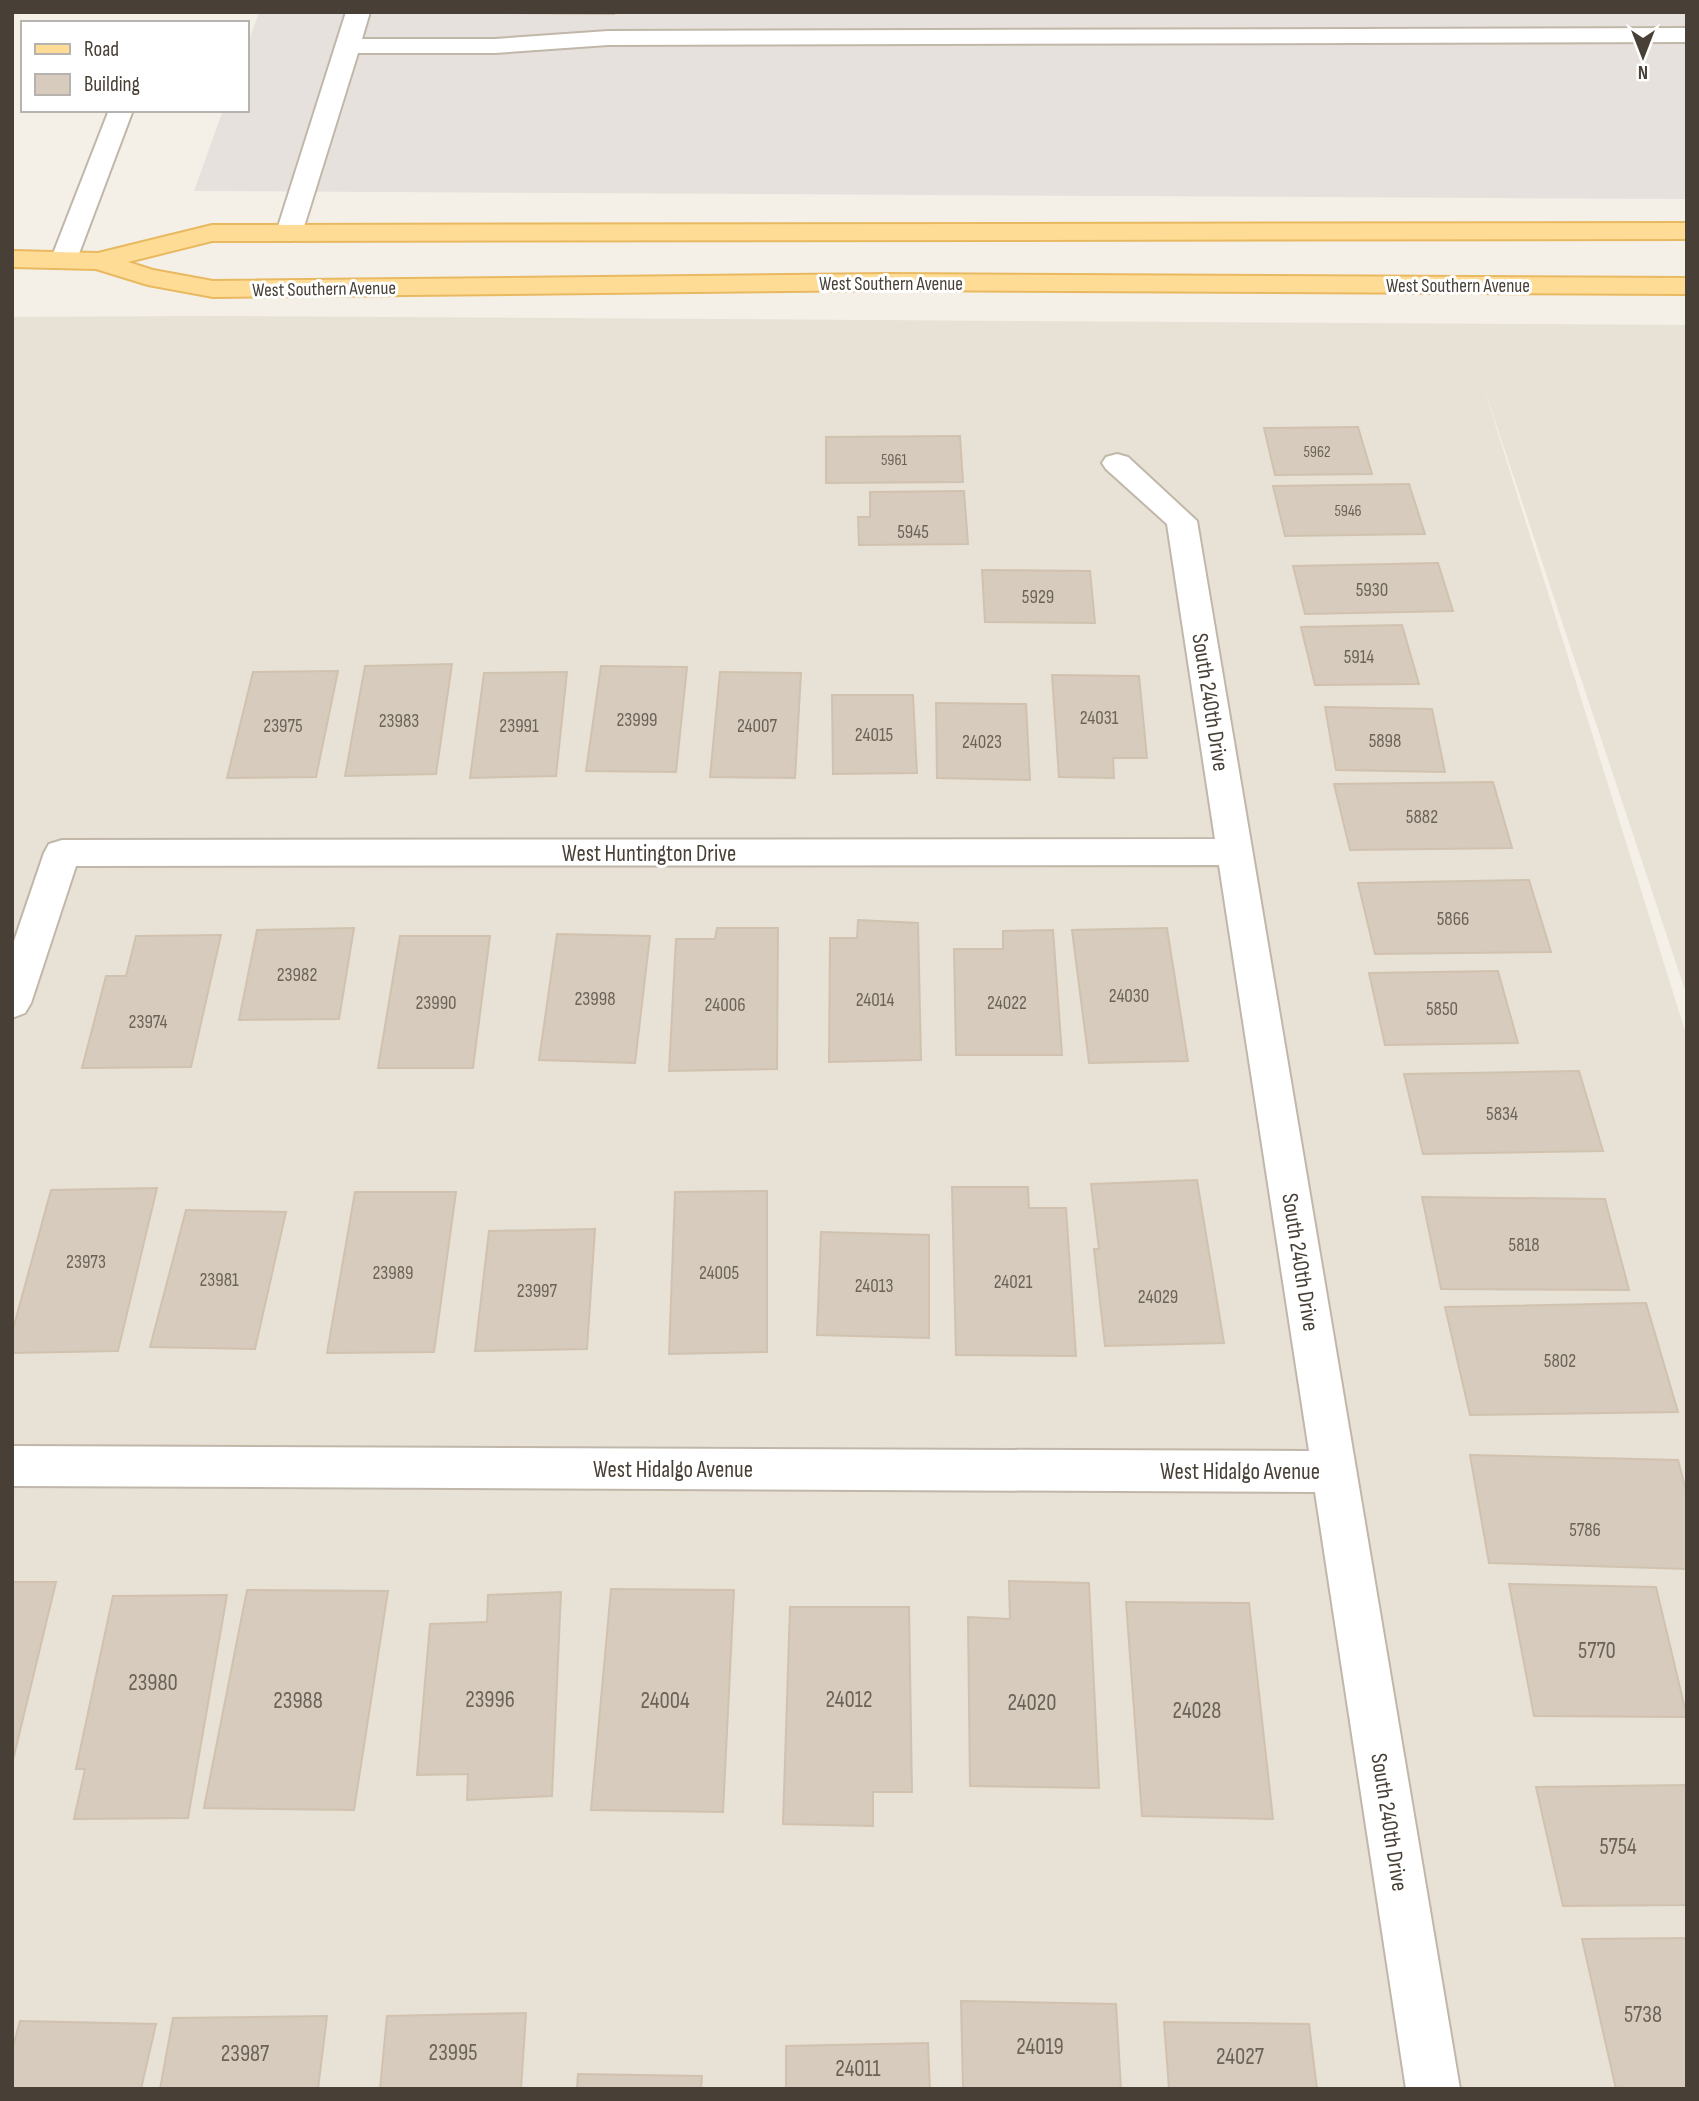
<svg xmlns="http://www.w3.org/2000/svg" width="1699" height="2101" viewBox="0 0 1699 2101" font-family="'Sofia Sans Condensed',sans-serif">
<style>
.residential{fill:#e8e1d5}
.industrial{fill:#e6e1dc}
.building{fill:#d6cbbc;stroke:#d1c2af;stroke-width:2}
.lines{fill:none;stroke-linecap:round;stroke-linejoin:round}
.minor-casing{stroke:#c0b7a9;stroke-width:4}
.major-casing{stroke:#e8b961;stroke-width:4}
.minor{fill:#fff;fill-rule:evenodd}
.major{fill:#ffdc95;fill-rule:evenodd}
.labels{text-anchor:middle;stroke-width:6;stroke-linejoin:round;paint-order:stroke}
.far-number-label{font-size:16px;fill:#6c6358}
.far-street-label{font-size:19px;fill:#484036;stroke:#fff}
.number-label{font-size:19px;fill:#6c6358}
.street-label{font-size:23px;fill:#484036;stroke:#fff}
.near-number-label{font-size:23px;fill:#6c6358}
</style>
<rect width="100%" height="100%" fill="#f4f0e7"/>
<polygon class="residential" points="213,316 1687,325 1687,996 1482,382 1687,1037 1687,2089 12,2089 12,317"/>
<polygon class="industrial" points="259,12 1687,12 1687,199 194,191 223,110 247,110 247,46"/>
<g class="building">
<polygon points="400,12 614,12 614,14"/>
<polygon points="1358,427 1372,474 1275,475 1264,428"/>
<polygon points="960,436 963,482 826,483 826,437"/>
<polygon points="1409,484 1425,534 1285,536 1273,486"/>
<polygon points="964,491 968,544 859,545 858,517 870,517 870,492"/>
<polygon points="1438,563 1453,611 1305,614 1293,566"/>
<polygon points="982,570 1090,571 1095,623 985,622"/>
<polygon points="1402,625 1419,684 1315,685 1301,627"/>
<polygon points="452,664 436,774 345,776 365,666"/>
<polygon points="601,666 687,667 676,772 586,771"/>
<polygon points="338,671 316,777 227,778 253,672"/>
<polygon points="567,672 556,776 470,778 484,673"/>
<polygon points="720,672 801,673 795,778 710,777"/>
<polygon points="1052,675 1139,676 1147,758 1113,758 1114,778 1059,777"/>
<polygon points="832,695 913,695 917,773 833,774"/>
<polygon points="936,703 1026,704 1030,780 937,778"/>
<polygon points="1325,707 1432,709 1445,772 1336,770"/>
<polygon points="1493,782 1512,848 1350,850 1334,784"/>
<polygon points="1529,880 1551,952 1375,954 1358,883"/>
<polygon points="858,920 918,923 921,1060 829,1062 830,938 857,938"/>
<polygon points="354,928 339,1019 239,1020 257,930"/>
<polygon points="717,928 778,928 777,1069 669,1071 676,939 715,939"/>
<polygon points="1167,928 1188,1061 1089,1063 1072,930"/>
<polygon points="1053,930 1062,1055 956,1055 954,949 1003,949 1003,931"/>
<polygon points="557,934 650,936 635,1063 539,1060"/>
<polygon points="221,935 191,1067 82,1068 106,976 126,976 136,936"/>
<polygon points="400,936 490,936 473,1068 378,1068"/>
<polygon points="1498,971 1518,1043 1385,1045 1369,973"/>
<polygon points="1579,1071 1603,1151 1423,1154 1404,1074"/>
<polygon points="1197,1180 1224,1343 1105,1346 1094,1249 1099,1249 1091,1184"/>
<polygon points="952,1187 1028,1187 1029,1208 1066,1208 1076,1356 956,1355"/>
<polygon points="157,1188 118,1351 12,1353 12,1333 51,1190"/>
<polygon points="767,1191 767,1352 669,1354 675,1192"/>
<polygon points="355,1192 456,1192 434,1352 327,1353"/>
<polygon points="1422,1197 1605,1199 1629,1290 1441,1289"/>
<polygon points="186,1210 286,1212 255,1349 150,1347"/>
<polygon points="595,1229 587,1349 475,1351 489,1231"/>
<polygon points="821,1232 929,1235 929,1338 817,1335"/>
<polygon points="1646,1303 1678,1412 1470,1415 1445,1307"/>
<polygon points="1470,1455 1678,1460 1687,1494 1687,1569 1489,1563"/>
<polygon points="1009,1581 1089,1583 1099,1788 970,1786 968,1617 1010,1619"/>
<polygon points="12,1582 56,1582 12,1764"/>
<polygon points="1509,1584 1656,1587 1687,1717 1534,1716"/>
<polygon points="611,1589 734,1590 723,1812 591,1810"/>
<polygon points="247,1590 388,1591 354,1810 204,1808"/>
<polygon points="561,1592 552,1796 467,1800 468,1774 417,1775 430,1624 487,1622 488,1595"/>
<polygon points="227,1595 188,1818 74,1819 85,1769 76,1769 113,1596"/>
<polygon points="1126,1602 1249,1603 1273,1819 1142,1816"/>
<polygon points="790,1607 909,1607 912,1792 873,1792 873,1826 783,1824"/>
<polygon points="1687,1785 1687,1905 1563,1906 1536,1787"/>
<polygon points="1687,1938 1687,2089 1616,2089 1582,1939"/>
<polygon points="961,2001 1116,2004 1121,2089 963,2089"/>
<polygon points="526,2013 521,2089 380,2089 387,2016"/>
<polygon points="327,2016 318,2089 160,2089 173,2018"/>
<polygon points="20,2021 156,2024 141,2089 12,2089 12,2050"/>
<polygon points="1164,2022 1309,2024 1317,2089 1169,2089"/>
<polygon points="928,2043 930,2089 786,2089 786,2046"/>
<polygon points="578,2074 702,2076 701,2089 577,2089"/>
</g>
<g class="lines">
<g class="minor-casing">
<g id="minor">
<polygon points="346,12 370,12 362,39 495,39 608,31 1687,28 1687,42 608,45 495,53 358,53 302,233 298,239 289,241 280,239 276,233"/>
<polygon points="109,110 133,110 77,259 73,265 64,267 55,265 51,259"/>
<polygon points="1117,454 1128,457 1197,521 1460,2089 1406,2089 1315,1492 12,1486 12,1446 1309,1451 1219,865 76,866 31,1003 25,1013 12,1018 12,947 44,853 49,844 62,840 1215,839 1167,524 1106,469 1102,463 1106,457"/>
</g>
</g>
<g class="major-casing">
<polygon id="major" points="1687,223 1687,239 212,241 128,262 153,270 213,281 889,274 1687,278 1687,294 889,290 213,297 148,285 96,269 12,267 12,251 98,253 212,225"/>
</g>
<use href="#minor" class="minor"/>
<use href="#major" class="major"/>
</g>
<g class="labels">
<g class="far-number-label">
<text x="1317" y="457">5962</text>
<text x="894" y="465">5961</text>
<text x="1348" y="516">5946</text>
</g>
<g class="far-street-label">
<text x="891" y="290">West Southern Avenue</text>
<text x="1458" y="292">West Southern Avenue</text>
<text transform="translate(324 288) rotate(-1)" y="7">West Southern Avenue</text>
</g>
<g class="number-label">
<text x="913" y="538">5945</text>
<text x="1372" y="596">5930</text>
<text x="1038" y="603">5929</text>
<text x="1359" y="663">5914</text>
<text x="1099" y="724">24031</text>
<text x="637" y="726">23999</text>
<text x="399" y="727">23983</text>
<text x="283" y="732">23975</text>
<text x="519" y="732">23991</text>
<text x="757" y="732">24007</text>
<text x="874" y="741">24015</text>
<text x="1385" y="747">5898</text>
<text x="982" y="748">24023</text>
<text x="1422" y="823">5882</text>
<text x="1453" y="925">5866</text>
<text x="297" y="981">23982</text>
<text x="1129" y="1002">24030</text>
<text x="595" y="1005">23998</text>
<text x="875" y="1006">24014</text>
<text x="436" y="1009">23990</text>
<text x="1007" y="1009">24022</text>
<text x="725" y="1011">24006</text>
<text x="1442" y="1015">5850</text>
<text x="148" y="1028">23974</text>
<text x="1502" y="1120">5834</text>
<text x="1524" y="1251">5818</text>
<text x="86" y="1268">23973</text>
<text x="393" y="1279">23989</text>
<text x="719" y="1279">24005</text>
<text x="219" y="1286">23981</text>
<text x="1013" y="1288">24021</text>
<text x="874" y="1292">24013</text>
<text x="537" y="1297">23997</text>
<text x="1158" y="1303">24029</text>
<text x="1560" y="1367">5802</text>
<text x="1585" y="1536">5786</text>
</g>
<g class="street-label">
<text transform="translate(1211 702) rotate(81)" y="8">South 240th Drive</text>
<text x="649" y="861">West Huntington Drive</text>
<text transform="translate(1301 1262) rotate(81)" y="8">South 240th Drive</text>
<text x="673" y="1477">West Hidalgo Avenue</text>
<text x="1240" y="1479">West Hidalgo Avenue</text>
<text transform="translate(1390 1822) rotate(81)" y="8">South 240th Drive</text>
</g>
<g class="near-number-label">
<text x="1597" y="1658">5770</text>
<text x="153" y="1690">23980</text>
<text x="490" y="1707">23996</text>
<text x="849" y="1707">24012</text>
<text x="298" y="1708">23988</text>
<text x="665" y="1708">24004</text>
<text x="1032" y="1710">24020</text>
<text x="1197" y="1718">24028</text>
<text x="1618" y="1854">5754</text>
<text x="1643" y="2022">5738</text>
<text x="1040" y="2054">24019</text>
<text x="453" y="2060">23995</text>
<text x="245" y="2061">23987</text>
<text x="1240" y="2064">24027</text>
<text x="858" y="2076">24011</text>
</g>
</g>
<rect width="1699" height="2101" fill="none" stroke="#484036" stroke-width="28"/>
<rect x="21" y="21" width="228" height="91" fill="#ffffff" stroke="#b6b3af" stroke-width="2"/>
<rect x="35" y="44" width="35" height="10" fill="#ffdc95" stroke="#b6b3af" stroke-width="2"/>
<text x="84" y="56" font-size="21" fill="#484036">Road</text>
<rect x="35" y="74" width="35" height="21" fill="#d6cbbc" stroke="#b6b3af" stroke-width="2"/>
<text x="84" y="91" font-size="21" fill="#484036">Building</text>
<g transform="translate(1643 56) rotate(180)" stroke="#ffffff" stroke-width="5" paint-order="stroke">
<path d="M0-5L12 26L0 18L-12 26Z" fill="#484036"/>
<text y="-10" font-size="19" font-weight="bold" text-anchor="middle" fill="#484036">N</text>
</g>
</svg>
